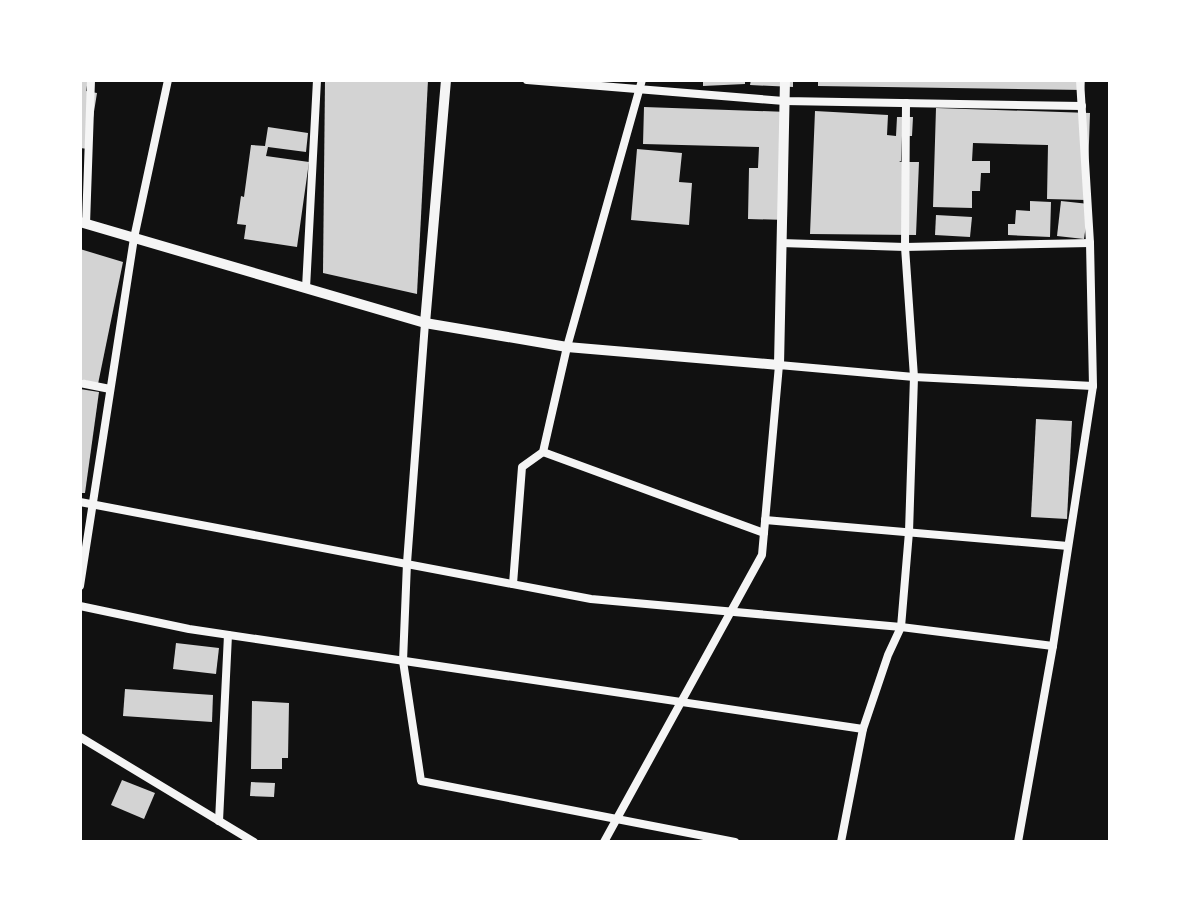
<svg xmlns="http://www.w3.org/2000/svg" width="1190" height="922" viewBox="0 0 1190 922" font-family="Helvetica,sans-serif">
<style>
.building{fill:#d3d3d3}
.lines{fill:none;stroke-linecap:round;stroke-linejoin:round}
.minor{stroke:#f5f5f5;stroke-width:8}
.tertiary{stroke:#f5f5f5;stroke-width:10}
</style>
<rect width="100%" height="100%" fill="#111"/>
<g class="building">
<polygon points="80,80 88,80 86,91 97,93 88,149 80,148"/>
<polygon points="325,80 428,80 417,294 323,273"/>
<polygon points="703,80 745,80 745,84 703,86"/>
<polygon points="751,80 793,80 793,87 750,85"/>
<polygon points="818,80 1085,80 1084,90 818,86"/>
<polygon points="644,107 788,112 787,220 748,219 749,168 758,168 759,147 643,144"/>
<polygon points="936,108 1090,113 1087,200 1047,199 1048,145 973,143 972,161 990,161 990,173 981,173 980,191 972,191 972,208 933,207"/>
<polygon points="815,111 888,115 887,135 896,136 897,117 913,117 912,136 902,136 901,161 899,162 919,162 916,235 810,234"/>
<polygon points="268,127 308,133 306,152 268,147 266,156 309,162 297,247 244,239 246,225 237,224 241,196 244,197 251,145 265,146"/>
<polygon points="637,149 682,153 679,182 692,183 689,225 631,220"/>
<polygon points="1030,201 1051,202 1050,237 1008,235 1008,224 1015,224 1016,210 1030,211"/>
<polygon points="1061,201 1089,204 1084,239 1057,236"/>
<polygon points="936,215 972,217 970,237 935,235"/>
<polygon points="80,249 123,262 98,384 80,379"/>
<polygon points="80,389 99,392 85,493 80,493"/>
<polygon points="1036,419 1072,421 1067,519 1031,517"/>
<polygon points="176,643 219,648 216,674 173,669"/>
<polygon points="125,689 213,695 212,722 123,716"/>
<polygon points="252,701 289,703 288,758 282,758 282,769 251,769"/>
<polygon points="122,780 155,793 144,819 111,805"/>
<polygon points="251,782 275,783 274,797 250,796"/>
</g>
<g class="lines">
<g class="minor">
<polyline points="527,80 784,101 1082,106"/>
<polyline points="86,224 91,80"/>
<polyline points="781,243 905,247 1090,243"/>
<polyline points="306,288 317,80"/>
<polyline points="425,323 407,563 403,661 421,781 735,842"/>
<polyline points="80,383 110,389"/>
<polyline points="543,452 764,533"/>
<polyline points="80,502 591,599 901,627 1053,646"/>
<polyline points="765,520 1068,546"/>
<polyline points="513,584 522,467 543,452 567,347 642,80"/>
<polyline points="80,586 134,238 168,80"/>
<polyline points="80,606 189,629 863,729"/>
<polyline points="80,737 254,842"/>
<polyline points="219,821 228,635"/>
<polyline points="604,842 762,555 779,365 914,377 1093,386"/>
<polyline points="841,842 863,729 888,655 901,627 909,532 914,377 905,247 906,103"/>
<polyline points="1018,842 1053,646 1093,386 1090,243 1080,80"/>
</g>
<g class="tertiary">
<polyline points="80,222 425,323 567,347 779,365 785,80"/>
<polyline points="425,323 446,80"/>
</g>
</g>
<rect width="1190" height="922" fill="none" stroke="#ffffff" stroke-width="164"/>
</svg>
